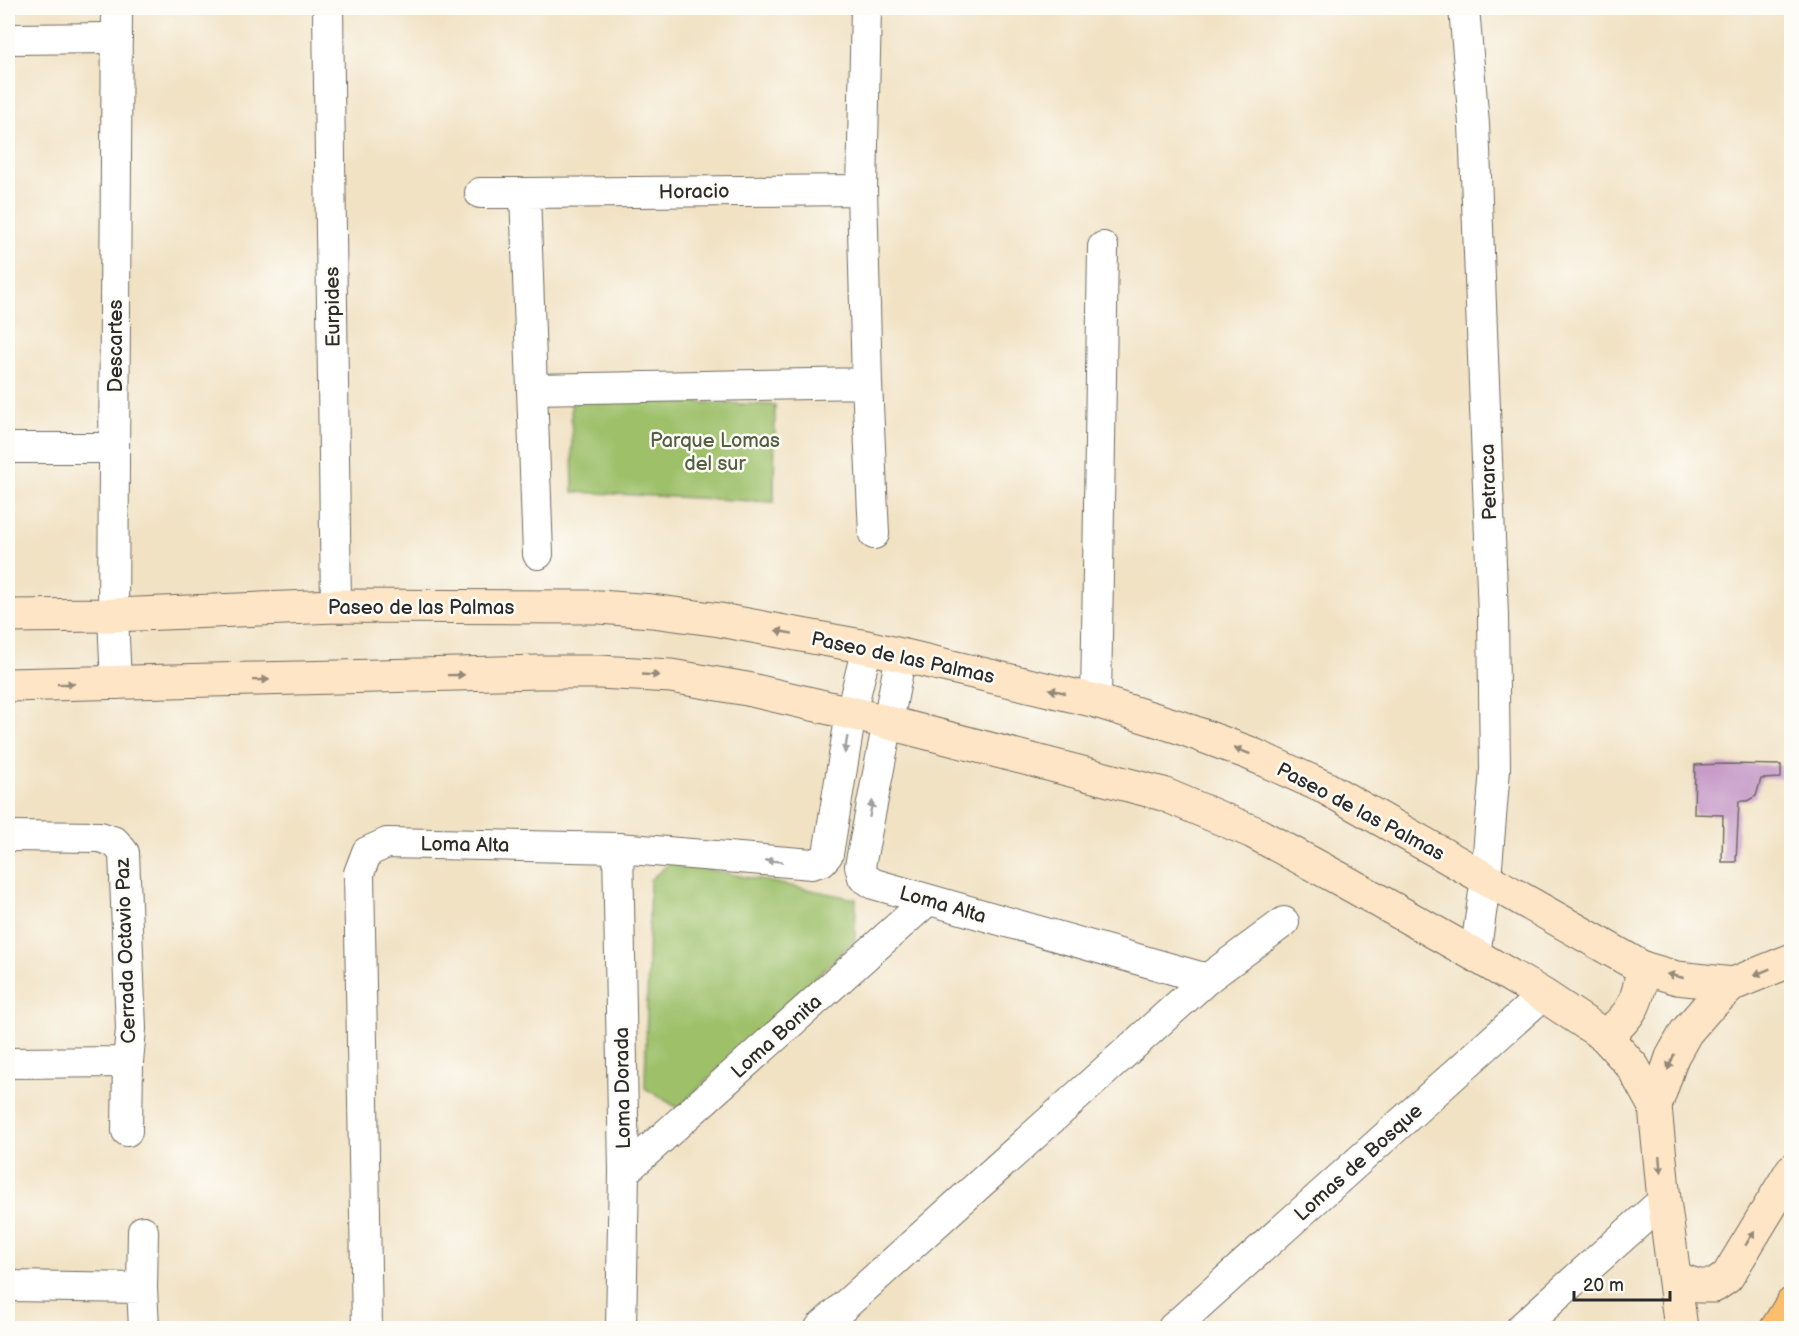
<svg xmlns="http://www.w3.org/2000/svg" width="1799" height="1336" viewBox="0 0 1799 1336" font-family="'Balsamiq Sans',sans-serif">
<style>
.green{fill:#9dc069;stroke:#64764a;stroke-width:1.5}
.building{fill:#c79cc9}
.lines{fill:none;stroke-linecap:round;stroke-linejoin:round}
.street-casing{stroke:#706b61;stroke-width:32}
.secondary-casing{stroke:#706b61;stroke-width:35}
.highway-casing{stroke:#706b61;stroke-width:35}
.street{stroke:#fff;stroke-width:30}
.secondary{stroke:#fde5c5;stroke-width:33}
.highway{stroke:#fbbe6e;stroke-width:33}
.oneway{fill:#948878}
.oneway2{fill:#a0a0a0}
.labels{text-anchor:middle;stroke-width:5;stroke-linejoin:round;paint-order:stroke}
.street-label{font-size:20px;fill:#2b2b2b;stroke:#fdfcf7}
.park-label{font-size:20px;fill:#535f41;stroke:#fdfcf7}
</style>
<rect width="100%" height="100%" fill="#fdfcf7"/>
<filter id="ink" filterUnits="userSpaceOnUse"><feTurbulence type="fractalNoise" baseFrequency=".0167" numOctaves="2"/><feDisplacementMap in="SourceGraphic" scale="12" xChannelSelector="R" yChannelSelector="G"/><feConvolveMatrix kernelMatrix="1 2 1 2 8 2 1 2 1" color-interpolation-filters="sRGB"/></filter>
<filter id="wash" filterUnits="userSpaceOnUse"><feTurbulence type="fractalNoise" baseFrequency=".008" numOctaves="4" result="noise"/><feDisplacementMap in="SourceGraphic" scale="24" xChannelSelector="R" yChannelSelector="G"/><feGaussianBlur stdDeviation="1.35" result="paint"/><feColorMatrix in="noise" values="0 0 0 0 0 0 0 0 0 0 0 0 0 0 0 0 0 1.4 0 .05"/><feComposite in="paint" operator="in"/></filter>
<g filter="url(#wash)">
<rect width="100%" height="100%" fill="#f1e2c4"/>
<g class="green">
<polygon points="571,398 775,405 774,502 573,492"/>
<polygon points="671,862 856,899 855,940 678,1108 645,1088 650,880"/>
</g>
<g id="blocks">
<polygon class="building" points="1724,764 1781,765 1781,778 1761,779 1756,796 1747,801 1739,801 1736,862 1722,862 1723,815 1694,814 1695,765"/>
</g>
</g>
<g filter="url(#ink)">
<use href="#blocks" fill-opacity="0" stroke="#706b61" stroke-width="1.5"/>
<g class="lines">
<g class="street-casing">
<g id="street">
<polyline points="328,8 336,606"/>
<polyline points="1464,8 1474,124 1493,615 1495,769 1486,878 1475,955"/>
<polyline points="8,39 117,38"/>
<polyline points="862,190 866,8"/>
<polyline points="480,193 525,193"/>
<polyline points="867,383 532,389 525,193 862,190 867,383 874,534"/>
<polyline points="532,389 538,554"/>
<polyline points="8,448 114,448"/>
<polyline points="116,684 113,615 117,8"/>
<polyline points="1096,701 1103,247"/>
<polyline points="8,836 100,837 115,842 124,853 131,1029 128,1062 8,1063"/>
<polyline points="618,848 624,1172 621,1328"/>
<polyline points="1207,979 1284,922"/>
<polyline points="127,1131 128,1062"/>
<polyline points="624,1172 928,900"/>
<polyline points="8,1286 142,1288 144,1328"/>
<polyline points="142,1288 143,1231"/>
<polyline points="367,1328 359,873 367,852 387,843 618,848 812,864 822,861 828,854 851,713 867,647"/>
<polyline points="820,1328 1207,979 874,884 863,877 860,866 901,655"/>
<polyline points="1173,1328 1543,995"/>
<polyline points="1521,1328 1664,1200"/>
</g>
</g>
<g class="secondary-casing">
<g id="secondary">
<polyline points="8,616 113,615 336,606 599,607 652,611 720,620 867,647 1096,701 1179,727 1249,753 1326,788 1643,968 1677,978 1733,984"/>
<polyline points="8,685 538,672 599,672 671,676 747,689 851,713 1163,794 1253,832 1342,880 1475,955 1543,995 1605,1036 1633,1067 1655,1107 1664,1200 1681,1328"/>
<path d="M1605 1036C1633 1015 1638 1001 1643 968"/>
<polyline points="1655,1107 1672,1057 1686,1032 1706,1009 1733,984 1792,960"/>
<polyline points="1675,1278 1698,1286 1714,1286 1727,1277 1792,1170"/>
</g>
</g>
<g class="highway-casing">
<polyline id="highway" points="1777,1328 1792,1304"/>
</g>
<use href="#street" class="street"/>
<use href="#secondary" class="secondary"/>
<use href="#highway" class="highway"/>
</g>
<defs><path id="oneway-solid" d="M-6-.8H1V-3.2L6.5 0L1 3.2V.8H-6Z" transform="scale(1.5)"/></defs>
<g class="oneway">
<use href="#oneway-solid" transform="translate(784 632) rotate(-170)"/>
<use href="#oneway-solid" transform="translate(456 675) rotate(-1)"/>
<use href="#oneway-solid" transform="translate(651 675) rotate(3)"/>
<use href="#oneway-solid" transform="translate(261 680) rotate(-1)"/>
<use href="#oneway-solid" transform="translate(66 684) rotate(-1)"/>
<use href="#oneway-solid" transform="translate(1057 691) rotate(-167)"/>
<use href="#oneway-solid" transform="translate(1242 751) rotate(-159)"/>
<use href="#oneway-solid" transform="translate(1762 972) rotate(158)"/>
<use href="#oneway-solid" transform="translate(1675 976) rotate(-167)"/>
<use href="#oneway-solid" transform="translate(1671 1062) rotate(112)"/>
<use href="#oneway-solid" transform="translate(1660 1165) rotate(85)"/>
<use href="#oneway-solid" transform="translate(1750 1238) rotate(-59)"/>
</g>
<g class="oneway2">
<use href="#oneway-solid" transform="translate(846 745) rotate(99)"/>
<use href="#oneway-solid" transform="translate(871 809) rotate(-79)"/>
<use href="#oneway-solid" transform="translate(774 861) rotate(-175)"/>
</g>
</g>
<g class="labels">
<g class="street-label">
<text transform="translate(694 191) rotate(-1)" y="7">Horacio</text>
<text transform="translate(332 307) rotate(-91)" y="7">Eurpides</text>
<text transform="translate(115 346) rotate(-90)" y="7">Descartes</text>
<text transform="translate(1488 482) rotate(-92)" y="7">Petrarca</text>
<text x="421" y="614">Paseo de las Palmas</text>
<text transform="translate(903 657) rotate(12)" y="7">Paseo de las Palmas</text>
<text transform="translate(1361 811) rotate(28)" y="7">Paseo de las Palmas</text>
<text transform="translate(465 844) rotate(1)" y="7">Loma Alta</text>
<text transform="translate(943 904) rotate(16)" y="7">Loma Alta</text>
<text transform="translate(125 951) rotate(-92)" y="7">Cerrada Octavio Paz</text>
<text transform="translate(776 1036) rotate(-42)" y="7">Loma Bonita</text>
<text transform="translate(622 1088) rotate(-91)" y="7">Loma Dorada</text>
<text transform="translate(1358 1162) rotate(-42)" y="7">Lomas de Bosque</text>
</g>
<g class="park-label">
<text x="715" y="447">Parque Lomas<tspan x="715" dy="23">del sur</tspan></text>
</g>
</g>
<rect width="1799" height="1336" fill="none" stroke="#fdfcf7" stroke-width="30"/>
<path d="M1574 1291v9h96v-9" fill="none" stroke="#2b2b2b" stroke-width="3"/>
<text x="1583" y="1291" font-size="18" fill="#2b2b2b" stroke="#fdfcf7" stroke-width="4.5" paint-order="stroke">20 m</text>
</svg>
